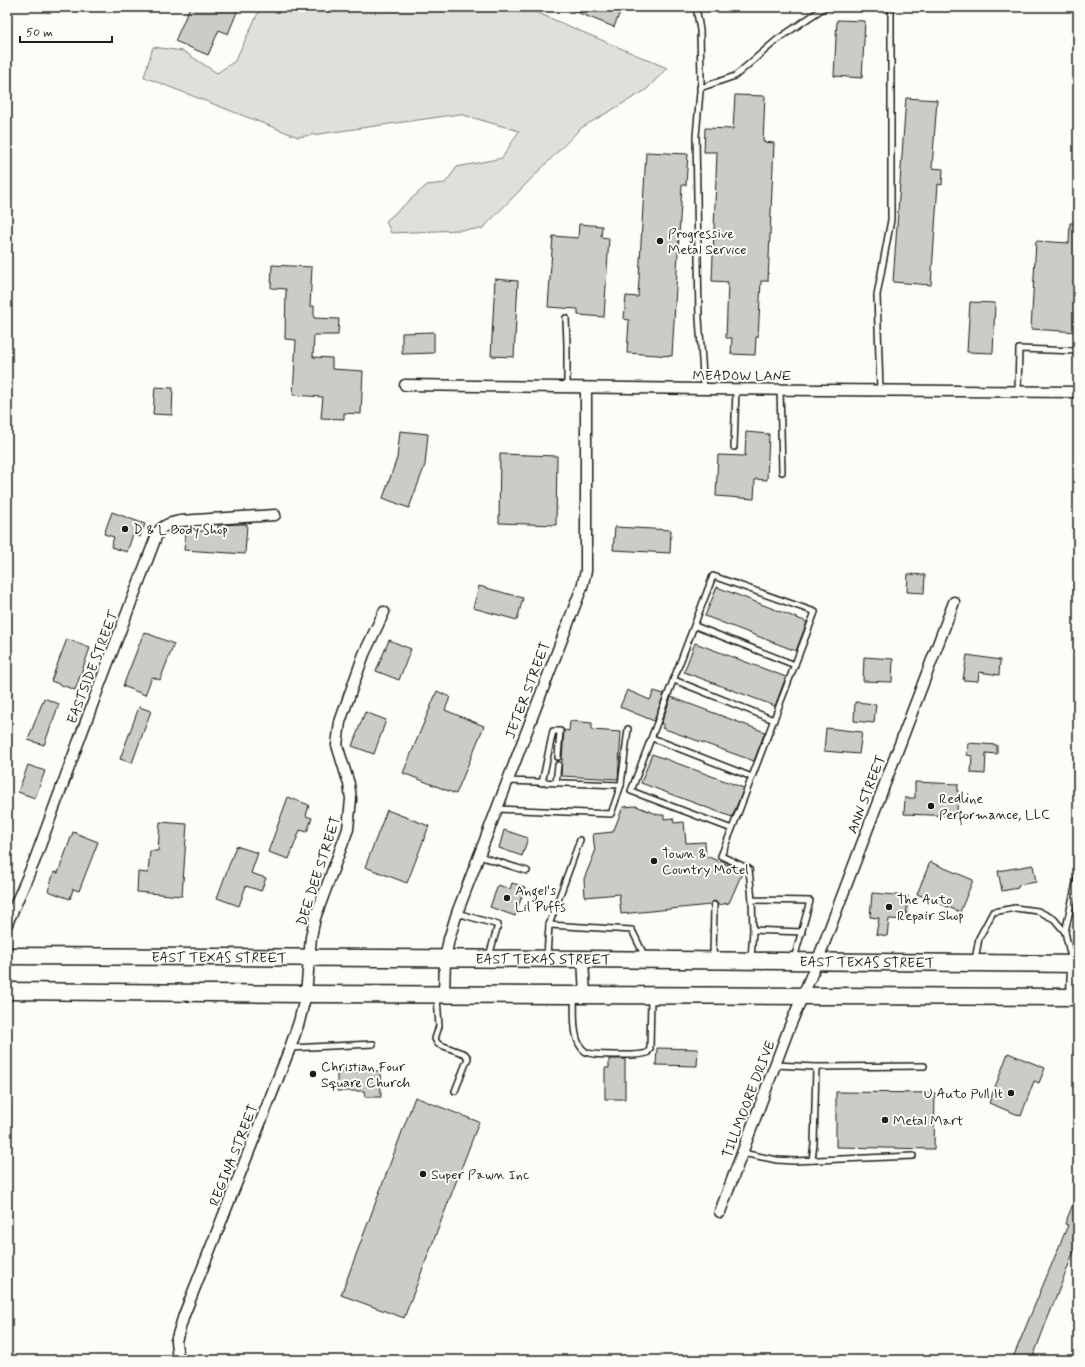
<svg xmlns="http://www.w3.org/2000/svg" width="1085" height="1367" viewBox="0 0 1085 1367" font-family="Mynerve,sans-serif">
<style>
.green{fill:#e0dfdb;stroke:#7e7e7c}
.building{fill:#cccbc8;stroke:#1c1c1c}
.lines{fill:none;stroke-linecap:round;stroke-linejoin:round}
.service-casing{stroke:#1c1c1c;stroke-width:8}
.minor-casing{stroke:#1c1c1c;stroke-width:13}
.primary-casing{stroke:#1c1c1c;stroke-width:19}
.service{stroke:#fdfcf7;stroke-width:5}
.minor{stroke:#fdfcf7;stroke-width:10}
.primary{stroke:#fdfcf7;stroke-width:16}
.poi-dot{fill:#1c1c1c;stroke:#fdfcf7;stroke-width:1.5}
.labels{text-anchor:middle;stroke-width:4;stroke-linejoin:round;paint-order:stroke}
.poi-label{font-size:14px;fill:#1c1c1c;stroke:#fdfcf7;text-anchor:start}
.street-label{font-size:14px;fill:#1c1c1c;stroke:#fdfcf7}
</style>
<rect width="100%" height="100%" fill="#fdfcf7"/>
<filter id="ink" filterUnits="userSpaceOnUse"><feTurbulence type="fractalNoise" baseFrequency=".025" numOctaves="2"/><feDisplacementMap in="SourceGraphic" scale="8" xChannelSelector="R" yChannelSelector="G"/><feConvolveMatrix kernelMatrix="1 2 1 2 8 2 1 2 1" color-interpolation-filters="sRGB"/></filter>
<g filter="url(#ink)">
<polygon class="green" points="261,7 524,7 667,68 646,90 581,128 482,229 391,233 386,221 427,185 445,183 457,167 502,158 519,131 460,114 298,137 144,77 153,47 183,51 217,73 235,61"/>
<g class="building">
<polygon points="190,7 239,7 228,34 219,30 208,55 175,41"/>
<polygon points="564,7 622,7 614,27"/>
<polygon points="837,20 865,21 862,78 834,76"/>
<polygon points="735,95 765,96 763,142 774,143 768,281 761,281 758,337 756,337 755,355 731,354 732,338 726,338 728,282 712,281 717,152 704,152 705,128 733,129"/>
<polygon points="906,98 937,100 932,168 943,169 942,185 938,184 931,285 893,282"/>
<polygon points="646,152 688,154 686,185 682,185 672,356 627,353 629,320 624,319 626,296 638,297"/>
<polygon points="1070,223 1078,223 1078,332 1031,329 1036,241 1069,243"/>
<polygon points="579,224 602,226 601,237 609,238 604,317 578,315 578,309 548,307 553,236 578,238"/>
<polygon points="272,265 312,267 310,306 314,306 314,318 339,319 338,335 314,335 313,357 332,358 332,369 363,371 361,414 344,413 344,419 321,418 323,397 293,395 296,340 285,339 286,289 271,288"/>
<polygon points="495,279 518,281 514,357 491,356"/>
<polygon points="970,302 995,303 993,353 967,352"/>
<polygon points="434,332 434,353 402,354 402,333"/>
<polygon points="155,387 173,388 172,415 153,414"/>
<polygon points="400,431 428,434 425,465 409,508 383,498 397,458"/>
<polygon points="746,432 769,434 767,480 755,479 754,499 716,496 718,455 745,456"/>
<polygon points="500,454 557,456 556,525 499,523"/>
<polygon points="112,512 145,524 140,537 133,534 127,552 111,547 114,537 104,534"/>
<polygon points="240,524 247,524 245,554 184,550 186,530 218,532 218,525"/>
<polygon points="615,527 671,530 670,553 613,550"/>
<polygon points="908,574 925,575 924,593 907,592"/>
<polygon points="479,586 523,598 517,620 473,608"/>
<polygon points="717,587 807,622 796,651 705,616"/>
<polygon points="144,632 174,644 160,680 152,677 145,695 123,686"/>
<polygon points="67,639 90,648 75,690 51,681"/>
<polygon points="389,640 411,649 399,680 376,671"/>
<polygon points="695,643 786,677 775,706 684,672"/>
<polygon points="967,655 1000,660 999,675 979,672 978,681 963,680"/>
<polygon points="864,657 893,659 892,682 863,681"/>
<polygon points="627,690 650,700 654,691 664,694 654,721 620,707"/>
<polygon points="437,691 450,697 445,710 484,726 456,794 403,773"/>
<polygon points="671,697 765,732 754,761 662,728 664,725 661,724"/>
<polygon points="44,698 59,704 44,745 28,740"/>
<polygon points="855,702 876,704 874,723 854,721"/>
<polygon points="139,707 151,711 132,763 120,759"/>
<polygon points="365,712 386,720 374,754 352,746"/>
<polygon points="570,721 592,723 592,730 621,732 618,779 561,776 564,730 569,731"/>
<polygon points="826,728 862,732 859,754 824,751"/>
<polygon points="968,743 997,745 997,754 986,753 985,774 971,773 972,756 967,755"/>
<polygon points="652,754 744,788 732,817 641,783"/>
<polygon points="28,765 45,771 35,798 18,792"/>
<polygon points="915,782 958,784 957,816 904,814 905,798 915,798"/>
<polygon points="288,797 309,805 306,816 312,818 307,832 300,830 289,859 268,852"/>
<polygon points="636,806 659,815 664,815 664,819 673,818 674,823 684,822 686,843 705,842 706,856 743,871 729,903 718,905 716,902 714,901 711,903 710,905 621,914 619,894 585,897 584,879 595,852 593,834 613,832 623,807"/>
<polygon points="387,810 429,826 407,883 365,867"/>
<polygon points="160,822 187,824 182,896 137,892 138,872 148,873 150,851 158,851"/>
<polygon points="504,830 528,838 522,856 499,848"/>
<polygon points="73,832 98,842 79,891 73,889 70,899 48,891 54,872 58,873"/>
<polygon points="236,846 258,853 251,873 266,878 261,891 246,886 239,906 217,898"/>
<polygon points="930,862 973,880 960,912 917,894"/>
<polygon points="1033,865 1036,882 1018,885 1018,888 1002,891 998,871"/>
<polygon points="512,883 525,887 515,916 490,907 498,885 510,889"/>
<polygon points="872,893 908,896 906,920 889,919 887,936 876,934 879,918 870,917"/>
<polygon points="657,1048 698,1049 697,1066 656,1065"/>
<polygon points="1008,1053 1045,1068 1039,1083 1034,1081 1021,1116 989,1103"/>
<polygon points="609,1059 625,1059 625,1099 605,1099 605,1068 609,1068"/>
<polygon points="358,1066 371,1066 371,1071 380,1071 381,1097 365,1097 364,1091 337,1091 337,1072 358,1072"/>
<polygon points="836,1092 935,1093 934,1149 836,1147"/>
<polygon points="415,1097 479,1122 404,1318 341,1295"/>
<polygon points="1077,1194 1078,1241 1044,1328 1032,1360 1012,1360 1068,1225 1065,1224"/>
</g>
<g class="lines">
<g class="service-casing">
<g id="service">
<polyline points="696,7 700,30 701,81 696,136 699,318 704,389"/>
<polyline points="700,88 735,76 778,39 825,7"/>
<polyline points="566,318 567,345 567,387"/>
<polyline points="780,389 782,472"/>
<polyline points="880,390 877,295 891,220 891,7"/>
<polyline points="1018,391 1019,349 1078,351"/>
<polyline points="734,447 736,389"/>
<polyline points="695,626 795,665"/>
<polyline points="674,680 774,720"/>
<polyline points="652,738 752,777"/>
<polyline points="542,783 553,731 560,731 558,757"/>
<polyline points="556,783 558,765"/>
<polyline points="621,785 628,729"/>
<polyline points="497,809 611,814 621,785 507,781"/>
<polyline points="732,829 631,791 713,576 815,612 732,829 721,856 749,869 752,900 810,901 794,959"/>
<polyline points="580,840 549,925 632,930 645,957"/>
<polyline points="479,856 527,871"/>
<polyline points="752,900 753,930 802,932"/>
<polyline points="457,913 498,925 489,956"/>
<polyline points="1065,932 1078,874"/>
<polyline points="547,956 549,925"/>
<polyline points="713,958 714,905"/>
<polyline points="751,959 753,930"/>
<polyline points="975,960 979,938 993,912 1015,908 1038,911 1054,919 1065,932 1072,962"/>
<path d="M574 996C575 1011 571 1043 586 1052 594 1056 605 1054 614 1055 625 1055 637 1056 647 1053L650 1049 651 997"/>
<polyline points="437,997 439,1026 435,1039 438,1044 465,1054 468,1058 455,1091"/>
<polyline points="290,1048 373,1044"/>
<polyline points="775,1065 816,1067 924,1066"/>
<polyline points="742,1153 777,1160 794,1161 913,1156"/>
<polyline points="812,1160 814,1144 816,1067"/>
</g>
</g>
<g class="minor-casing">
<g id="minor">
<polyline points="405,385 704,389 1078,392"/>
<path d="M7 924 34 862 101 681 158 532C164 524 171 523 180 521L275 515"/>
<polyline points="583,959 585,995"/>
<polyline points="444,994 445,959 449,939 457,913 582,587 586,571 586,388"/>
<polyline points="1072,996 1073,964"/>
<polyline points="720,1212 789,1028 817,962 954,602"/>
<polyline points="178,1360 176,1341 184,1315 290,1048 299,1022 306,994 311,937 315,918 348,829 351,799 349,784 337,745 340,722 364,654 384,612"/>
</g>
</g>
<g class="primary-casing">
<g id="primary">
<path id="s1" d="M7 956 583 959 1078 964"/>
<polyline points="7,991 306,994 1078,997"/>
</g>
</g>
<use href="#service" class="service"/>
<use href="#minor" class="minor"/>
<use href="#primary" class="primary"/>
</g>
</g>
<g class="poi-dot">
<circle cx="660" cy="241" r="4"/>
<circle cx="125" cy="529" r="4"/>
<circle cx="931" cy="806" r="4"/>
<circle cx="654" cy="861" r="4"/>
<circle cx="507" cy="898" r="4"/>
<circle cx="889" cy="907" r="4"/>
<circle cx="313" cy="1074" r="4"/>
<circle cx="1011" cy="1093" r="4"/>
<circle cx="885" cy="1120" r="4"/>
<circle cx="423" cy="1174" r="4"/>
</g>
<g class="labels">
<g class="poi-label">
<text x="668" y="238">Progressive<tspan x="668" dy="16">Metal Service</tspan></text>
<text x="133" y="534">D &amp; L Body Shop</text>
<text x="939" y="803">Redline<tspan x="939" dy="16">Performance, LLC</tspan></text>
<text x="662" y="858">Town &amp;<tspan x="662" dy="16">Country Motel</tspan></text>
<text x="515" y="895">Angel's<tspan x="515" dy="16">Lil Puffs</tspan></text>
<text x="897" y="904">The Auto<tspan x="897" dy="16">Repair Shop</tspan></text>
<text x="321" y="1071">Christian Four<tspan x="321" dy="16">Square Church</tspan></text>
<text x="1003" y="1098" text-anchor="end">U Auto Pull It</text>
<text x="893" y="1125">Metal Mart</text>
<text x="431" y="1179">Super Pawn Inc</text>
</g>
<g class="street-label">
<text x="742" y="380">MEADOW LANE</text>
<text transform="translate(92 667) rotate(-69)" y="5">EASTSIDE STREET</text>
<text transform="translate(527 690) rotate(-69)" y="5">JETER STREET</text>
<text transform="translate(866 794) rotate(-69)" y="5">ANN STREET</text>
<text transform="translate(318 871) rotate(-72)" y="5">DEE DEE STREET</text>
<text dy="5" stroke="none"><textPath href="#s1" startOffset="212">EAST TEXAS STREET</textPath></text>
<text dy="5" stroke="none"><textPath href="#s1" startOffset="536">EAST TEXAS STREET</textPath></text>
<text dy="5" stroke="none"><textPath href="#s1" startOffset="860">EAST TEXAS STREET</textPath></text>
<text transform="translate(748 1099) rotate(-69)" y="5">TILLMOORE DRIVE</text>
<text transform="translate(233 1155) rotate(-68)" y="5">REGINA STREET</text>
</g>
</g>
<rect width="1085" height="1367" fill="none" stroke="#fdfcf7" stroke-width="24"/>
<rect x="12" y="12" width="1061" height="1343" fill="none" stroke="#1c1c1c" stroke-width="1.5" filter="url(#ink)"/>
<path d="M20 36v6h92v-6" fill="none" stroke="#1c1c1c" stroke-width="2"/>
<text x="26" y="36" font-size="12" fill="#1c1c1c" stroke="#fdfcf7" stroke-width="3" paint-order="stroke">50 m</text>
</svg>
